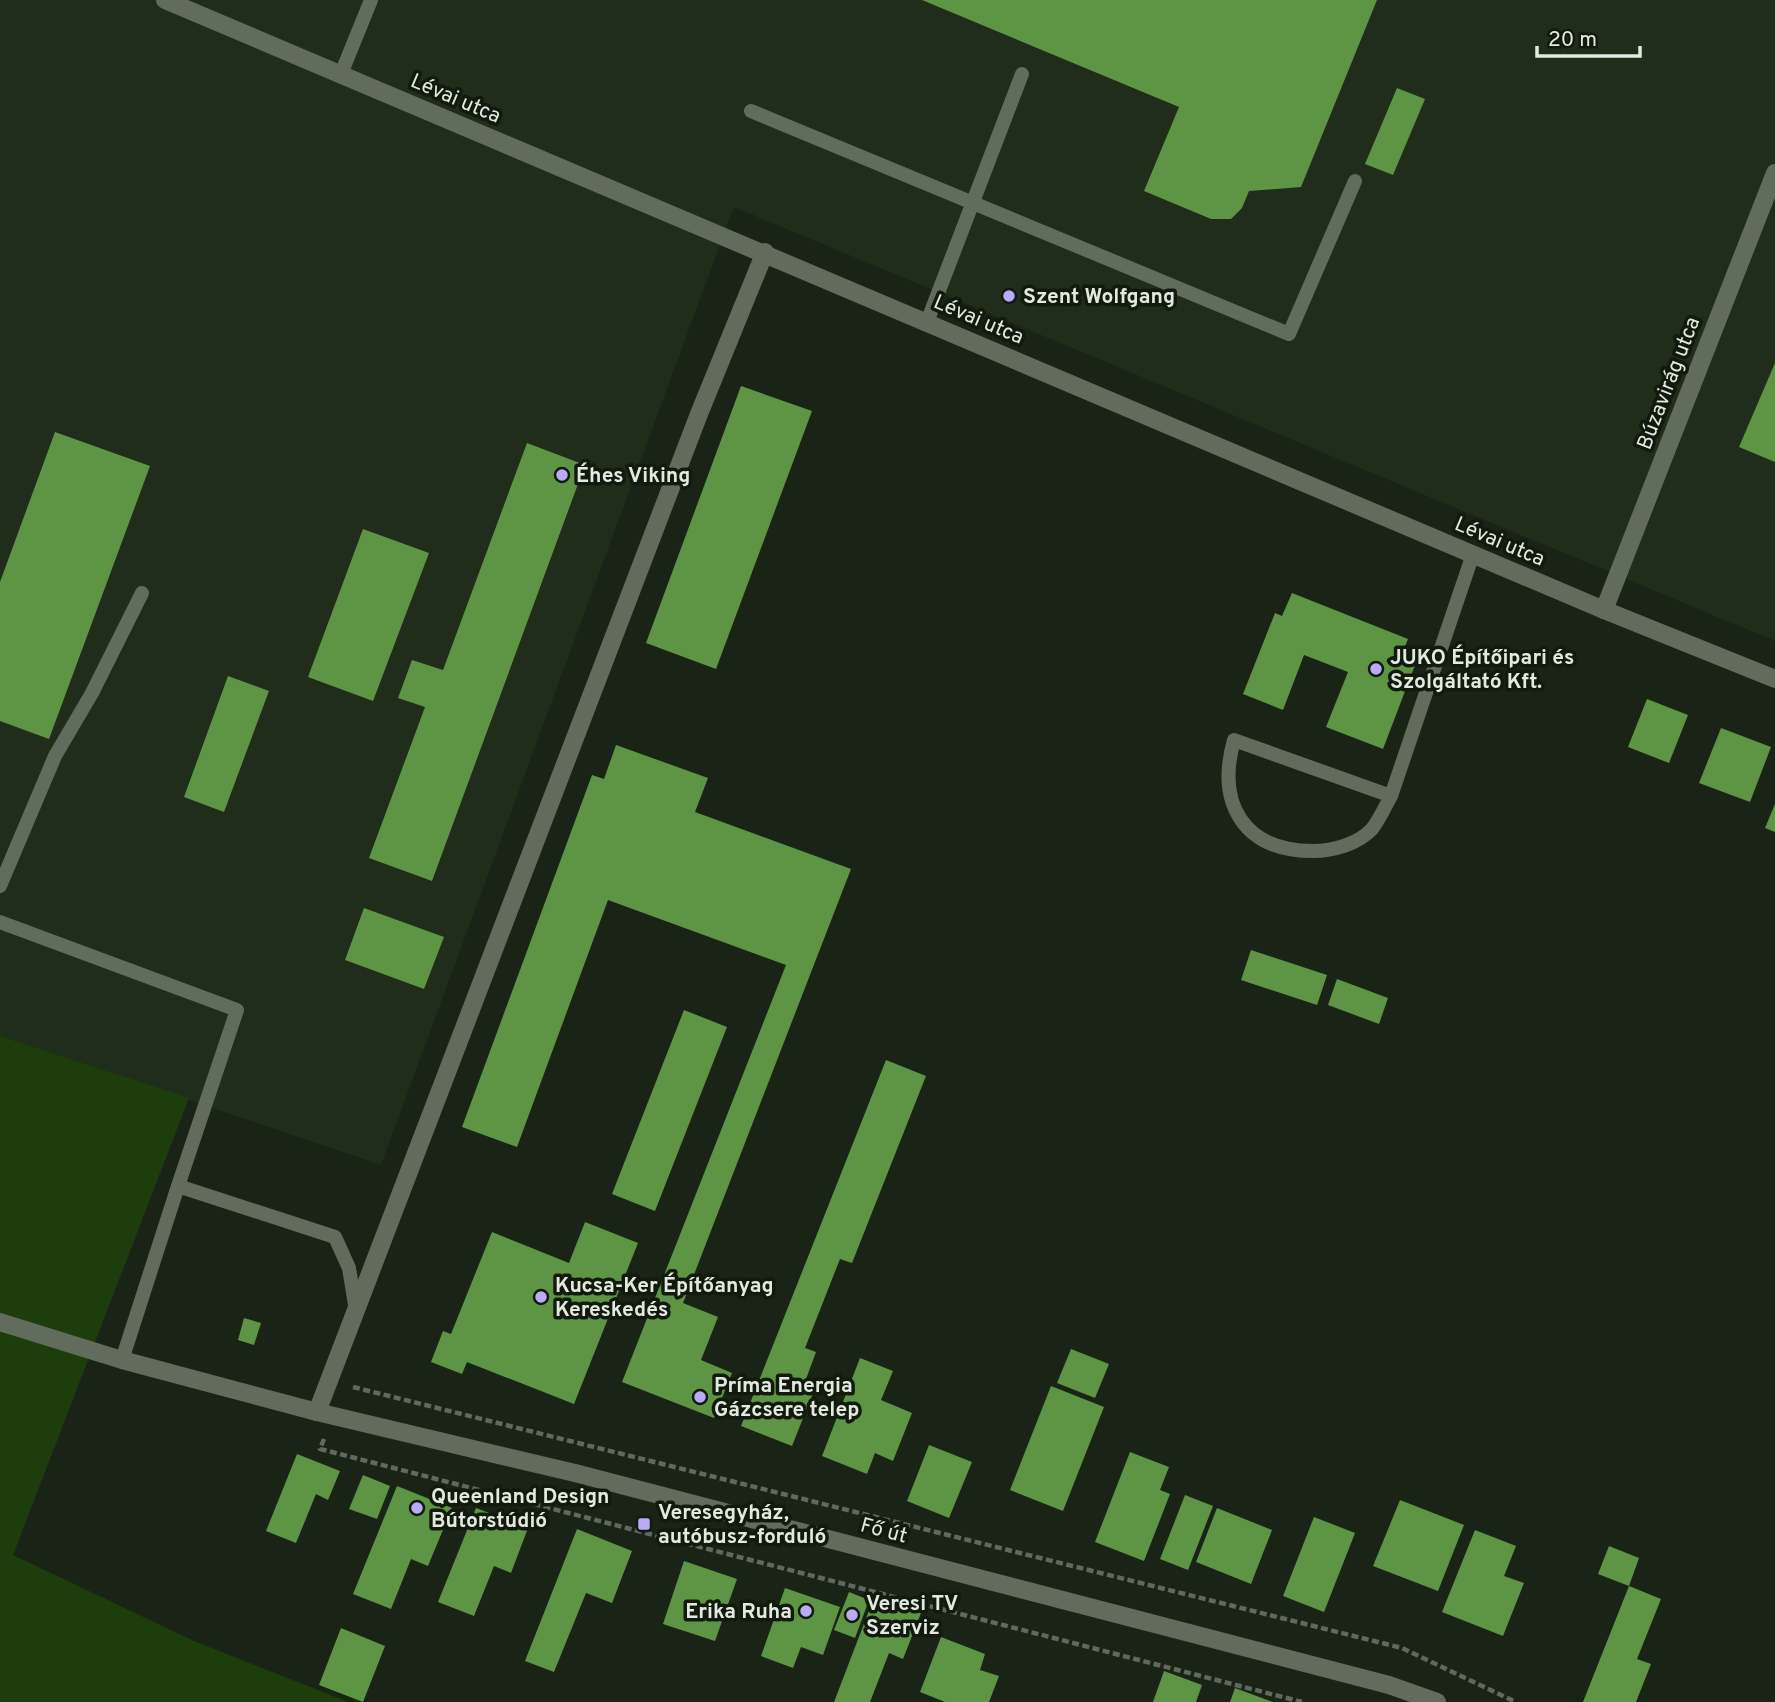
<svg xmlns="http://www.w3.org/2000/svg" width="1775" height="1702" viewBox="0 0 1775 1702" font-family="Overpass,sans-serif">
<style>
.built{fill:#1f2d1a}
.green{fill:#1d3d0c}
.building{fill:#5e9545}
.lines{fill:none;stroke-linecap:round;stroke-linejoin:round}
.path{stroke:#60695d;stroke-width:4.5;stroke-dasharray:7 3.5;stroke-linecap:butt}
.service{stroke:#616c5c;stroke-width:14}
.minor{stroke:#616c5c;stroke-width:18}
.tertiary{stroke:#616c5c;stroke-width:18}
.secondary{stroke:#616c5c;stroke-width:18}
.poi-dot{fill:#b9abf7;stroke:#111a0d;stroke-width:2.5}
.labels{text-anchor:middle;stroke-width:7;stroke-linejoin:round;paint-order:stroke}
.street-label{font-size:21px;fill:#e2e9e0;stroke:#111a0d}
.poi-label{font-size:21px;font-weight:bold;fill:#e2e9e0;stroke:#111a0d;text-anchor:start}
</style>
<rect width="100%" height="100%" fill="#1a2416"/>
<polygon class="built" points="0,0 1775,0 1775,641 734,207 381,1165 0,1036"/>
<polygon class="green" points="0,1036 189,1098 13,1555 194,1641 348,1702 0,1702"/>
<g class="building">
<polygon points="922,0 1377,0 1301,187 1249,191 1242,208 1231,219 1211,219 1144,191 1179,107"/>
<polygon points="1397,88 1425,99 1393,175 1365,164"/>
<polygon points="1775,363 1775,462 1739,447"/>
<polygon points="741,386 812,411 716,669 646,643"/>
<polygon points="55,432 150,466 49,739 0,721 0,582"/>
<polygon points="527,443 585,465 432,881 369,858 425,707 398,698 412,660 443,670"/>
<polygon points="363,529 429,553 373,701 308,677"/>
<polygon points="1292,593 1408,639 1400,659 1415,665 1383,749 1326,727 1348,672 1304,655 1283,710 1243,694 1275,613 1282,616"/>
<polygon points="228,676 269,691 224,812 184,797"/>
<polygon points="1647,699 1688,715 1669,763 1628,747"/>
<polygon points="1721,728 1771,747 1750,802 1699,783"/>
<polygon points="616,745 708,778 695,812 851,869 683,1303 718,1317 701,1360 732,1373 714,1418 622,1382 786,965 608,900 517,1147 462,1127 592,775 604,779"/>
<polygon points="1775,804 1775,832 1765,828"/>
<polygon points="364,908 444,937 424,989 345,960"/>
<polygon points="1251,950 1327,975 1317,1005 1241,980"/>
<polygon points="1337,979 1388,998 1379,1024 1328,1005"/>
<polygon points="684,1010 727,1027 655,1211 612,1194"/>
<polygon points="886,1060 926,1076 852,1263 840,1259 805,1348 816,1352 806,1379 817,1383 792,1446 741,1426"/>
<polygon points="585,1222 638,1243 574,1404 467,1362 462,1374 431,1362 443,1331 451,1334 492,1232 569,1263"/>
<polygon points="244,1318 261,1323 254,1345 238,1340"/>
<polygon points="1071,1349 1109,1364 1095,1398 1057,1383"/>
<polygon points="860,1358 893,1371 881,1400 912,1413 893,1461 875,1453 867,1474 822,1456"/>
<polygon points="1051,1386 1104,1407 1063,1511 1010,1490"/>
<polygon points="929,1445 972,1462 949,1518 907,1501"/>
<polygon points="1130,1452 1169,1467 1160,1490 1170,1494 1144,1561 1095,1542"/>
<polygon points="297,1454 340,1471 328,1500 316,1494 296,1543 266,1531"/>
<polygon points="363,1475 390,1486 377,1519 349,1509"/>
<polygon points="397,1486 452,1508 428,1566 411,1559 391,1609 353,1594"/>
<polygon points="1185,1495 1213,1506 1188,1570 1160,1559"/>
<polygon points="1400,1500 1464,1525 1438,1591 1373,1566"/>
<polygon points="476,1508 528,1528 511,1573 494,1566 474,1616 438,1602"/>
<polygon points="1217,1508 1272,1530 1251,1584 1196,1562"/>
<polygon points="1314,1517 1355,1533 1324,1612 1283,1596"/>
<polygon points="577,1529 632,1551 612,1603 586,1593 554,1672 525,1661"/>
<polygon points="1475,1530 1516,1546 1504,1576 1524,1583 1503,1636 1442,1612"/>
<polygon points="1609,1546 1639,1558 1629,1586 1598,1574"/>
<polygon points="684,1561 737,1579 715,1641 663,1624"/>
<polygon points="1629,1586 1661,1599 1637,1659 1651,1664 1636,1702 1583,1702"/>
<polygon points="785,1588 840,1607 823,1655 801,1647 793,1668 761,1656"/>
<polygon points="849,1592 869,1600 855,1638 834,1630"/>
<polygon points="875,1595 921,1613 903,1659 889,1653 870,1702 834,1702"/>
<polygon points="341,1628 385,1646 363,1702 319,1685"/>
<polygon points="941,1637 985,1654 980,1670 999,1676 989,1702 945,1702 920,1692"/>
<polygon points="1164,1671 1202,1685 1196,1702 1153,1702"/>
<polygon points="1235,1688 1273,1702 1230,1702"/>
</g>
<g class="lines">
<g class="path">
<polyline points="353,1387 1402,1648 1516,1702"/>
<polyline points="324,1439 320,1449 1302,1702"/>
</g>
<g class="service">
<polyline points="341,74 371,0"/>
<polyline points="751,111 1289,334 1355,181"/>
<polyline points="927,322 1022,74"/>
<path d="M1391 796 1234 740C1216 804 1244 851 1313 851 1333 851 1358 844 1372 829 1379 820 1385 807 1391 796L1473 554"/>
<polyline points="0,886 55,756 92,693 142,593"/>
<polyline points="0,922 237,1010 178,1186"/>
<polyline points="122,1360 178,1186 335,1237 349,1268 356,1311"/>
</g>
<g class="minor">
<polyline points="1604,610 1775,173"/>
<polyline points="317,1412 699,414 765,252"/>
</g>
<polyline class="tertiary" points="165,0 1604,610 1775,679"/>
<polyline class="secondary" points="0,1322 122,1360 317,1412 575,1473 1389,1685 1437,1702"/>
</g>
<g class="poi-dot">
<circle cx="1009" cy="296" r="7"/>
<circle cx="562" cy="475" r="7"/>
<circle cx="1376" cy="669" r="7"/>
<circle cx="541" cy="1297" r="7"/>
<circle cx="700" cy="1397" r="7"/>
<circle cx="417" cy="1508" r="7"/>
<rect x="637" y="1517" width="14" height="14" rx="3.5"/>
<circle cx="806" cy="1611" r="7"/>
<circle cx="852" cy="1615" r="7"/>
</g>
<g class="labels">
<g class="street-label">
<text transform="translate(456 98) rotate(23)" y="7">Lévai utca</text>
<text transform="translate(979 319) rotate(23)" y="7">Lévai utca</text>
<text transform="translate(1668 383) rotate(-69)" y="7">Búzavirág utca</text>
<text transform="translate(1500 541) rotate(23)" y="7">Lévai utca</text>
<text transform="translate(884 1530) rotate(15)" y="7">Fő út</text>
</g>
<g class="poi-label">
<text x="1023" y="303">Szent Wolfgang</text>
<text x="576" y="482">Éhes Viking</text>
<text x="1390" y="664">JUKO Építőipari és<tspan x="1390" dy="24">Szolgáltató Kft.</tspan></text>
<text x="555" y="1292">Kucsa-Ker Építőanyag<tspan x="555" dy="24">Kereskedés</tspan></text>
<text x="714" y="1392">Príma Energia<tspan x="714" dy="24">Gázcsere telep</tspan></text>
<text x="431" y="1503">Queenland Design<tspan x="431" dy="24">Bútorstúdió</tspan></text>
<text x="658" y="1519">Veresegyház,<tspan x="658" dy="24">autóbusz-forduló</tspan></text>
<text x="866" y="1610">Veresi TV<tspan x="866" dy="24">Szerviz</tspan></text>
<text x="792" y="1618" text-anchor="end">Erika Ruha</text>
</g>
</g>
<path d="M1537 46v10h103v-10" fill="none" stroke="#e2e9e0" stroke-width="3.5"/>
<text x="1548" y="46" font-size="21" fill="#e2e9e0" stroke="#111a0d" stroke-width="5" paint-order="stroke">20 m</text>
</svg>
